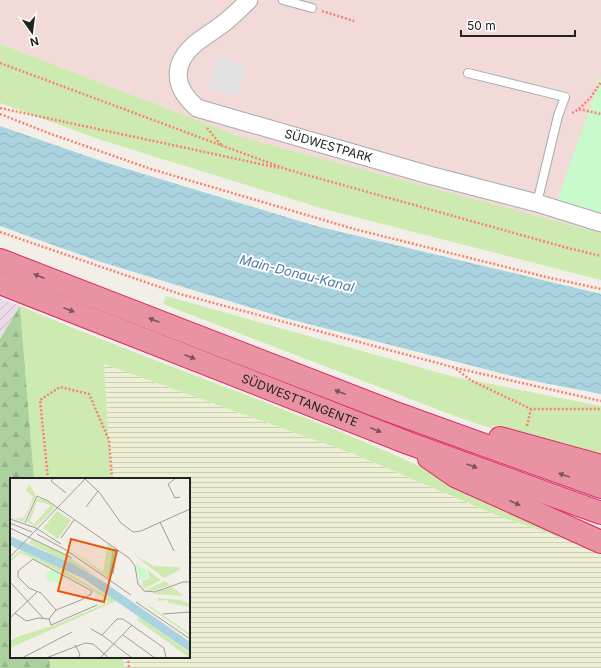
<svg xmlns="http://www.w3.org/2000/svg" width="601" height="668" viewBox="0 0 601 668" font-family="Inter,sans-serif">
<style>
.commercial{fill:#f2dad9}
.industrial{fill:url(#industrial-furrows)}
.farmland{fill:url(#farmland-rules)}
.grass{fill:#cdebb0}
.forest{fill:url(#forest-firs)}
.park{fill:#c8facc}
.parking{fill:#e2e2e2}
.water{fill:url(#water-waves)}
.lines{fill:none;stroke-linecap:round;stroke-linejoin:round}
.lane-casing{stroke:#a9a9a9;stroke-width:10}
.street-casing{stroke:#a9a9a9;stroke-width:19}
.highway-casing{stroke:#dc2a67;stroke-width:24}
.path{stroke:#fa8072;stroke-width:2.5;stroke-dasharray:2 2;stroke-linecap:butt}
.lane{stroke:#fff;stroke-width:8}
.street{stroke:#fff;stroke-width:17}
.highway{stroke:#e892a2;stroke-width:22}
.oneway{fill:#7b545c}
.labels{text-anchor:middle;stroke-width:4;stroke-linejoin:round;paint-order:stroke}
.street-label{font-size:12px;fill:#222;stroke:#fff}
.water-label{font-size:13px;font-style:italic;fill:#4a7aab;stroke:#fff}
.inset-road{fill:none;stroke:#9f9d99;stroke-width:1}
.view{fill:#e8590c;fill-opacity:0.15;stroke:#e8590c;stroke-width:2}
.inset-edge{fill:none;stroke:#222;stroke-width:2}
</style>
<defs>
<pattern id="industrial-furrows" width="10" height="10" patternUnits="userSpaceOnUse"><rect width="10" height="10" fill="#ebdbe8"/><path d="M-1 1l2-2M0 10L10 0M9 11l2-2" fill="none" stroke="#c9bcc7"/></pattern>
<pattern id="farmland-rules" width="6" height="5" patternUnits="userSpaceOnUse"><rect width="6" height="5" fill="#eef0d5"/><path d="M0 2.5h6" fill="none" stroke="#ccceb7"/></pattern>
<pattern id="forest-firs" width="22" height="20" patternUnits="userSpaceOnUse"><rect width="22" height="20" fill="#add19e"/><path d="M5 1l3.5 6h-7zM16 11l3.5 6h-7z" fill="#95b388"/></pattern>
<pattern id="water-waves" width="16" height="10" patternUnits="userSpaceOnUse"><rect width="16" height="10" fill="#aad3df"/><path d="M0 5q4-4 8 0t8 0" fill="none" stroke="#92b5bf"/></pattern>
</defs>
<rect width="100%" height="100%" fill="#f2efe9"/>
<polygon class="commercial" points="0,0 601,0 601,233 241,137 0,44"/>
<polygon class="industrial" points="0,298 20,306 0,339"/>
<polygon class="farmland" points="104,364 354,454 496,515 601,552 601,668 124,668 123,657 189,657 189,479 111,479"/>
<g class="grass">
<polygon points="0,44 241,137 601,233 601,280 324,209 101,140 0,103"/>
<polygon points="166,296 451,376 601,406 601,461 513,436 452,415 163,304"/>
<path d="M20 306C124 350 231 388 336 430 426 467 514 509 601 552L496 515 354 454 104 364 111 479H34Z"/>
<polygon points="49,657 123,657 124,668 50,668"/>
</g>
<polygon class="forest" points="20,306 34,479 11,479 11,657 49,657 50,668 0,668 0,339"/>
<polygon class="park" points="601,76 601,212 557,201"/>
<polygon class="parking" points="217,57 247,66 238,96 208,87"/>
<polygon class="water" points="0,126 104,162 316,226 601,294 601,394 524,379 285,318 101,262 0,226"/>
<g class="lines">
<g class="lane-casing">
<g id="lane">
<polyline points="283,0 312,8"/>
<polyline points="468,73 565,97 558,116 537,203"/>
</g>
</g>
<g class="street-casing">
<g id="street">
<path id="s1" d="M249 0C241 8 233 16 224 23 215 30 205 36 196 43 171 64 173 87 197 108L429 175 537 203 601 223"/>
</g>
</g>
<g class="highway-casing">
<g id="highway">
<polyline points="0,260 390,411 601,487"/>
<path id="s2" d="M0 283 408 443 601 513"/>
<polyline points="500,438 601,466"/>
<polyline points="429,458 455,476 601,542"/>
</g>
</g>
<g class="path">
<polyline points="322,11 354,21"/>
<polyline points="0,63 223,146 289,170 564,247 601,256"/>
<polyline points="0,108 279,168"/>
<polyline points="579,109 591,97 601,82"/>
<polyline points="572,113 579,109 601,114"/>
<polyline points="0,114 51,134 151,169 354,229 546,277 601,289"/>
<polyline points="207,128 222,146"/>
<polyline points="0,232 180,294 456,368 601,401"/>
<polyline points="456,369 472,381 531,409 601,409"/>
<polyline points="527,426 531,409"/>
<polyline points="48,479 40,400 60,387 89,394 109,440 112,479"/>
<polyline points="128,657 129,668"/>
</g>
<use href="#lane" class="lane"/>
<use href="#street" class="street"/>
<use href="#highway" class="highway"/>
</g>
<defs><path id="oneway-solid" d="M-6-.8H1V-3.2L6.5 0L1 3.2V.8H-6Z"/></defs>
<g class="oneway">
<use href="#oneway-solid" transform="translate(39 276) rotate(-159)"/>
<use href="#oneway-solid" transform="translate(69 310) rotate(21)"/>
<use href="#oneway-solid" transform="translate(154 320) rotate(-159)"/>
<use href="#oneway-solid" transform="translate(190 357) rotate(21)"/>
<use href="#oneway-solid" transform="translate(340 392) rotate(-159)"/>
<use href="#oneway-solid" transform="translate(376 430) rotate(22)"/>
<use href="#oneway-solid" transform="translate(472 466) rotate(20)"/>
<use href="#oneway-solid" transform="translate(564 475) rotate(-161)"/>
<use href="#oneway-solid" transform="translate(515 503) rotate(24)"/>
</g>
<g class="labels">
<g class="street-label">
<text dy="4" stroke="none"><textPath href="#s1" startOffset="282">SÜDWESTPARK</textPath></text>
<text dy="4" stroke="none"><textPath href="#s2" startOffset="322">SÜDWESTTANGENTE</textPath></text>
</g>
<g class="water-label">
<text transform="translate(297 273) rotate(14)" y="5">Main-Donau-Kanal</text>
</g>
</g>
<g transform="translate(10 478)">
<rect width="180" height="180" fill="#f2efe9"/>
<path d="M19 6 26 18 13 44 0 39 9 41 14 39 21 26 23 18 16 13ZM27 20 39 24 45 30 26 49 17 44ZM27 23 41 27 24 46 20 43ZM47 33 61 42 48 61 33 50ZM22 61 52 75 87 98 19 65ZM98 65 103 70 98 100 57 69 93 94ZM11 72 50 90 106 123 0 170V163L9 158 45 147 99 124 78 109 25 81 10 75 0 84V81ZM124 77 144 88 169 89 170 92 154 100ZM137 92 151 102 133 111 128 103 134 109 132 103 140 100ZM155 103 160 107 144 113 136 112ZM162 109 174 118 142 116ZM148 120 170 122 180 126V129L158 125V122L148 123ZM140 128 180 156V158L139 129ZM129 139 180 175V180L127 142Z" fill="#cdebb0" fill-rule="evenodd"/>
<path d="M103 70 107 72 104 95 98 100Z" fill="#add19e"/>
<path d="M126 85 136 92 138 100 129 102ZM41 91 55 98 49 107 46 104H40L35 97Z" fill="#c8facc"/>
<path d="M0 58 61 85 91 102 180 164V174L74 101 0 67Z" fill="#aad3df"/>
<path class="inset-road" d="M44 0 41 3 56 15M166 0 158 6 165 20 170 19M75 1 89 14 111 45 123 54 131 53 180 31M76 29 88 13M0 41 26 50 51 66M150 44 164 73M0 45 22 54M15 45 27 18 38 23 119 80 125 88 128 106 134 113 145 114 173 104H180M0 50 62 80M27 56 56 72 121 117M51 60 64 42M0 79 75 1M0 104 34 141M126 124 180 161M5 135 16 143 29 140 39 141M153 136 180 134M0 140 27 114M39 141 46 132 71 122 81 116 82 113 23 81 8 93V99L19 110 31 115 46 132M39 141 41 147 87 127M81 151 92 157M113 157 145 180M65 167 70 176 68 180M12 180 62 154M36 180 75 165 83 166 99 180M90 180 122 147M122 180 92 157 107 141H113L154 170 156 180"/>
<path class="view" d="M61 61 107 73 94 124 48 113Z"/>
<rect width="180" height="180" class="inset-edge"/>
</g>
<g transform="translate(32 32) rotate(166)" stroke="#ffffff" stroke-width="3" paint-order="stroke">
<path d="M0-3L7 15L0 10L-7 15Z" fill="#222222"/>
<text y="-6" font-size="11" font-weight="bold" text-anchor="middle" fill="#222222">N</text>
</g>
<path d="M461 30v6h114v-6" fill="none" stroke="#222222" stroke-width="2"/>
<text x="467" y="30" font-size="12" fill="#222222" stroke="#ffffff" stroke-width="3" paint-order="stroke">50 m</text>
</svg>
